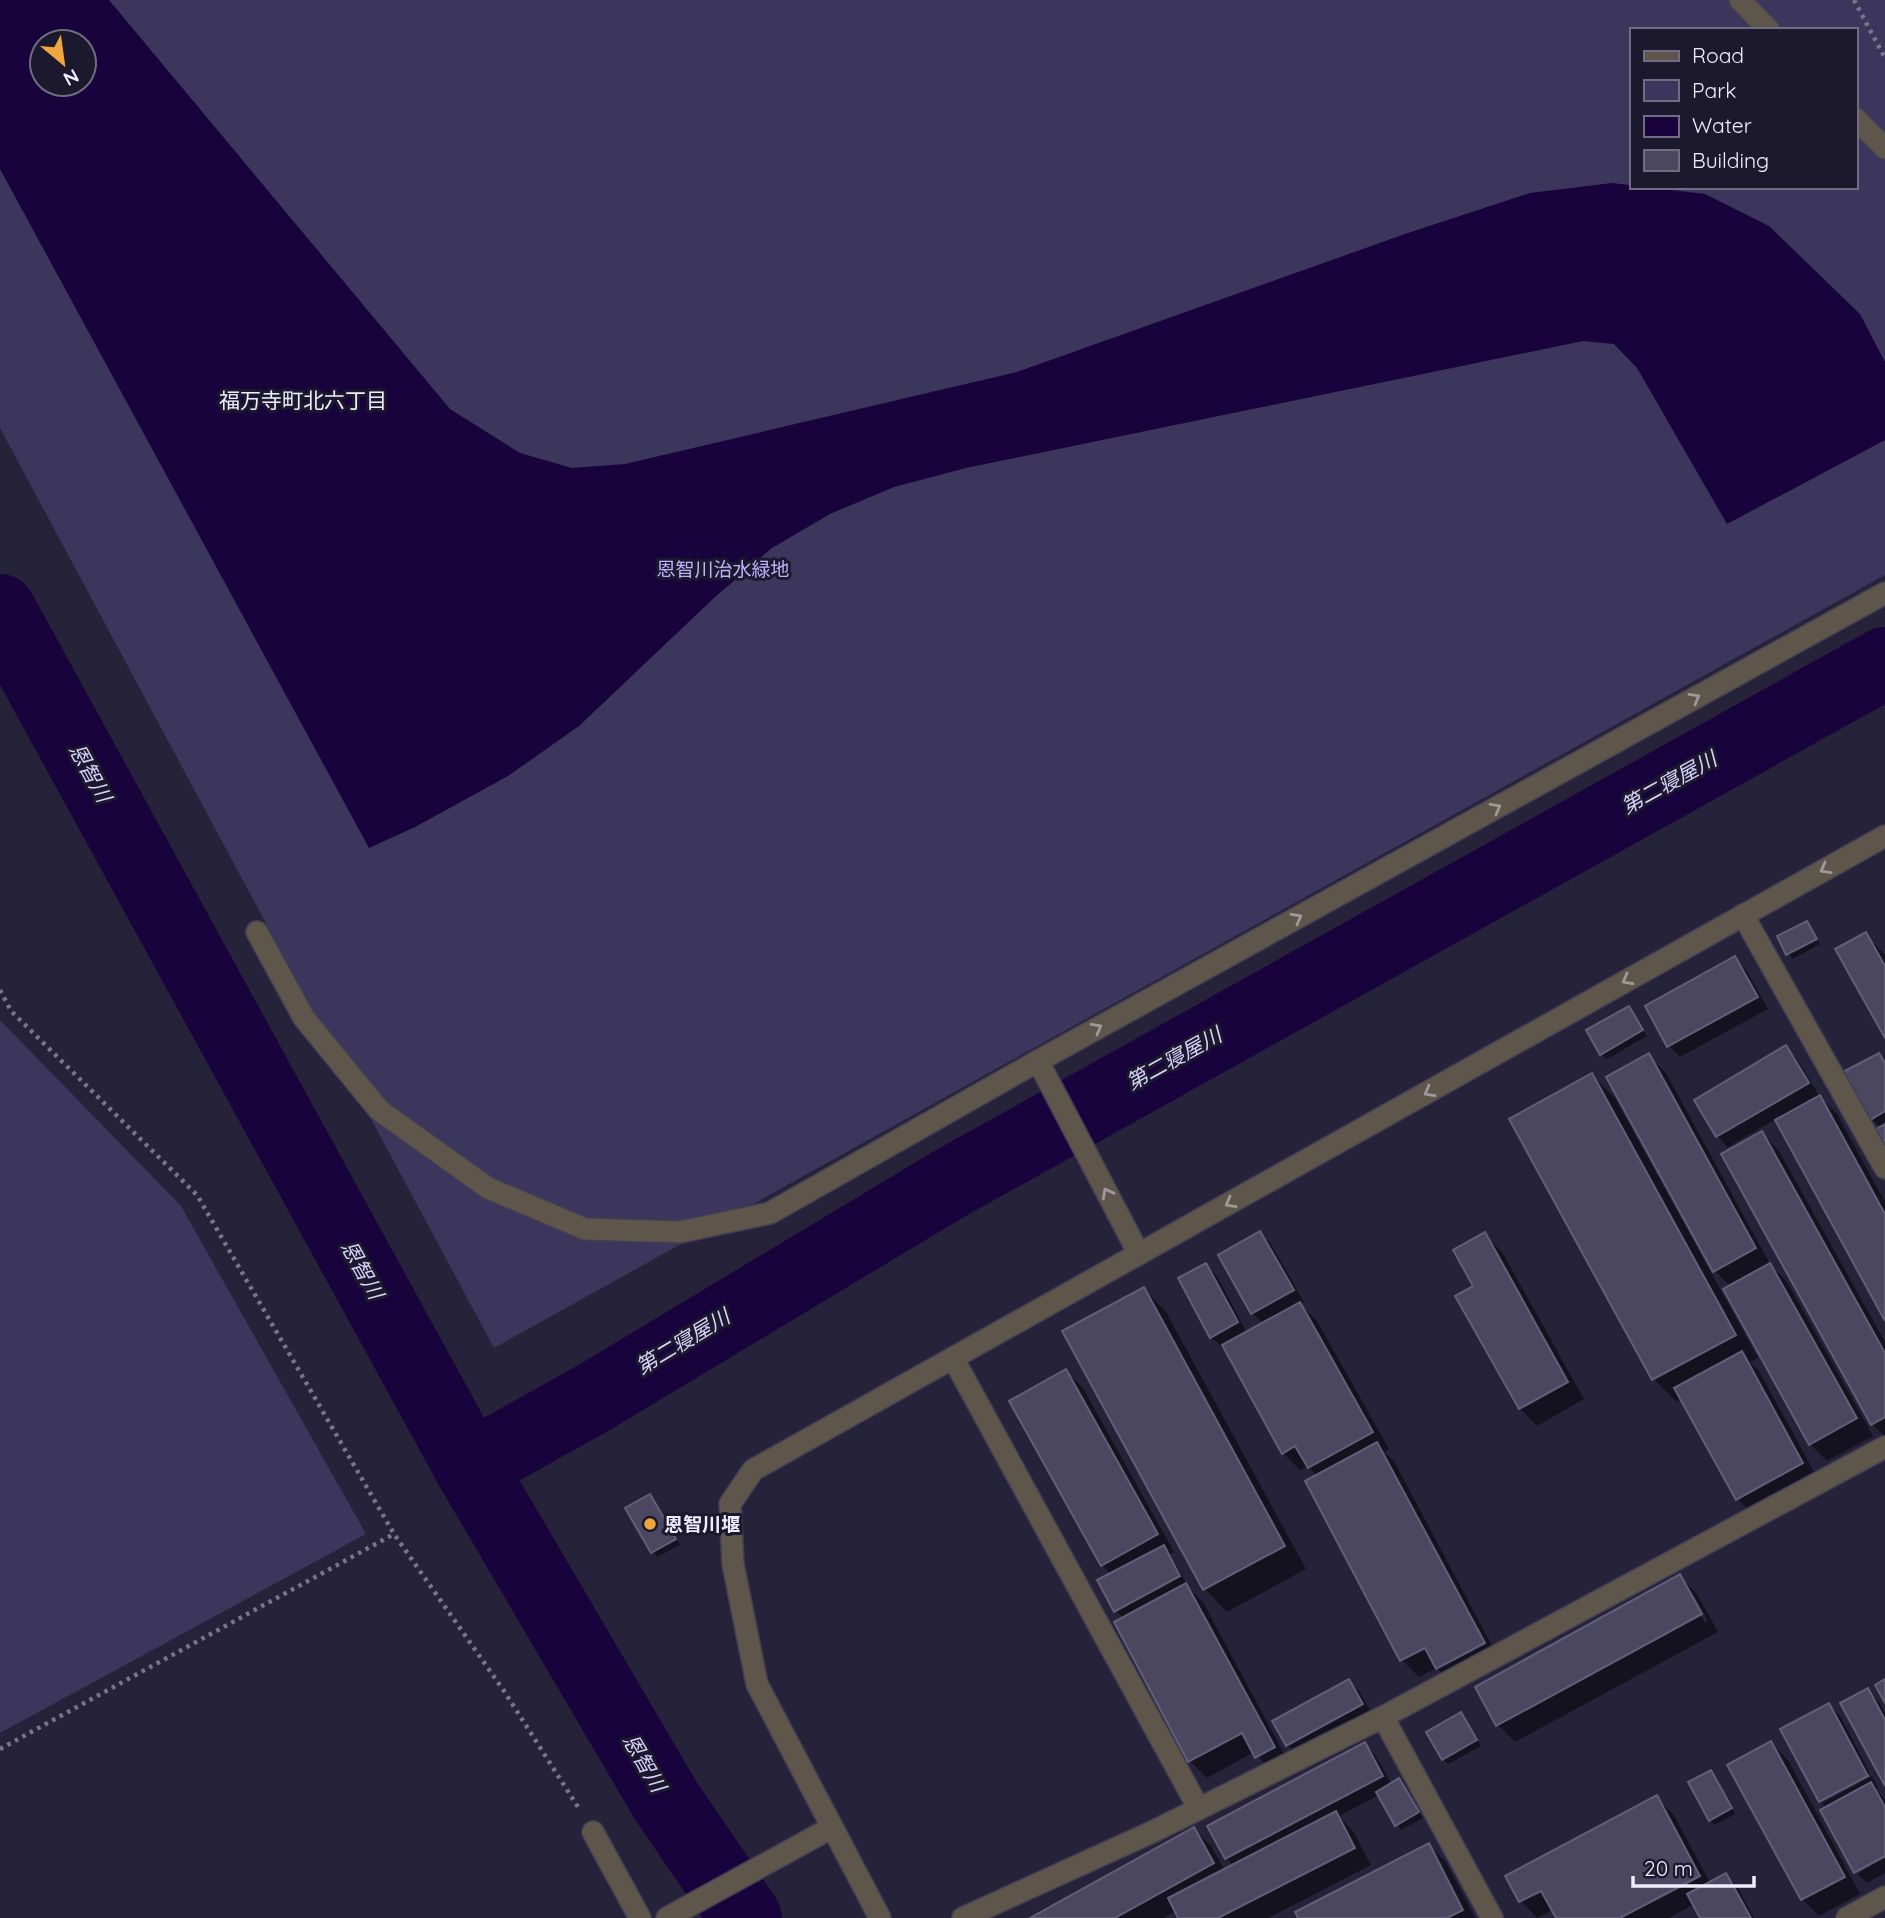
<svg xmlns="http://www.w3.org/2000/svg" width="1885" height="1918" viewBox="0 0 1885 1918" font-family="Quicksand,'Noto Sans JP',sans-serif">
<style>
.green{fill:#3c365c;fill-rule:evenodd}
.water{fill:#18033d;fill-rule:evenodd}
.shadow{fill:#0007;fill-rule:evenodd}
.lines{fill:none;stroke-linecap:round;stroke-linejoin:round}
.river{stroke:#18033d;stroke-width:72}
.building{fill:#4b4761;stroke:#625f79;stroke-width:2}
.minor-casing{stroke:#423e54;stroke-width:24}
.path{stroke:#79768a;stroke-width:4.5;stroke-dasharray:3.5 5;stroke-linecap:butt}
.minor{stroke:#5e554b;stroke-width:21}
.oneway{stroke:#9f999b}
.poi-dot{fill:#efa73d;stroke:#1c182e;stroke-width:2.5}
.labels{text-anchor:middle;stroke-width:6;stroke-linejoin:round;paint-order:stroke}
.park-label{font-size:19px;fill:#beb2fd;stroke:#1c182e}
.poi-label{font-size:19px;font-weight:bold;fill:#efedfd;stroke:#1c182e;text-anchor:start}
.neighbourhood-label{font-size:21px;fill:#efedfd;stroke:#1c182e}
.water-label{font-size:21px;font-style:italic;fill:#d8d3f9;stroke:#1c182e}
</style>
<rect width="100%" height="100%" fill="#262239"/>
<g class="green">
<path d="M0 0H1885V575L494 1348 0 428ZM1631 30H1855V187H1631ZM42 42H84V84H42Z"/>
<polygon points="0,1020 181,1206 366,1534 0,1733"/>
</g>
<path class="water" d="M0 0H109L450 409 520 453 572 468 625 464 1017 372 1405 234 1530 193 1612 183 1705 194 1769 226 1860 314 1885 362V440L1727 524 1637 368 1614 344 1583 341 966 468 894 487 830 514 772 548 715 597 579 726 508 776 415 827 369 848 0 169ZM42 42H84V84H42Z"/>
<g class="shadow">
<polygon points="1807,923 1820,944 1793,959 1788,953"/>
<polygon points="1865,934 1885,955 1885,1035"/>
<polygon points="1735,958 1746,970 1768,1009 1680,1057 1669,1046 1647,1006"/>
<polygon points="1629,1008 1647,1036 1607,1059 1601,1054"/>
<polygon points="1786,1047 1797,1059 1820,1097 1837,1114 1885,1202 1885,1317 1776,1119 1728,1147 1717,1136"/>
<polygon points="1879,1055 1885,1061 1885,1141 1881,1128 1871,1118"/>
<polygon points="1649,1056 1666,1073 1771,1266 1787,1282 1873,1436 1827,1461 1810,1444 1731,1287 1715,1271"/>
<polygon points="1592,1075 1615,1098 1758,1358 1750,1362 1759,1371 1819,1481 1754,1516 1737,1498 1682,1399 1677,1402 1654,1379 1511,1120"/>
<polygon points="1762,1133 1779,1151 1885,1342 1885,1437 1872,1424"/>
<polygon points="1260,1233 1271,1244 1304,1302 1300,1304 1317,1321 1389,1449 1384,1452 1394,1461 1500,1661 1455,1685 1437,1668 1419,1677 1402,1660 1317,1476 1308,1466 1300,1470 1283,1453 1225,1347 1223,1348 1211,1337 1205,1265 1217,1276 1247,1333 1264,1324 1252,1313"/>
<polygon points="1484,1234 1502,1252 1584,1399 1537,1426 1520,1408"/>
<polygon points="1144,1289 1166,1312 1306,1569 1227,1612 1205,1589 1065,1332"/>
<polygon points="1066,1371 1083,1388 1174,1552 1170,1554 1189,1588 1203,1602 1290,1765 1274,1774 1254,1752 1207,1778 1190,1761 1124,1619 1116,1611 1100,1581 1112,1575 1102,1565"/>
<polygon points="650,1496 680,1545 657,1557 628,1509"/>
<path d="M1680 1577 1697 1594 1718 1632 1515 1742 1498 1725ZM1689 1594H1693L1708 1621 1705 1623Z"/>
<polygon points="1349,1681 1360,1692 1373,1716 1299,1757 1287,1745 1274,1722"/>
<polygon points="1868,1691 1879,1702 1885,1713 1885,1783"/>
<polygon points="1829,1705 1840,1716 1870,1773 1822,1799 1822,1803 1783,1730"/>
<polygon points="1461,1714 1481,1746 1448,1764 1443,1759"/>
<polygon points="1771,1743 1788,1760 1860,1894 1819,1916 1802,1899"/>
<polygon points="1365,1744 1376,1756 1392,1785 1399,1780 1404,1786 1423,1818 1401,1830 1379,1795 1339,1816 1353,1831 1371,1865 1268,1918 1180,1918 1176,1911 1163,1918 1034,1918 1194,1829 1211,1846 1225,1871 1234,1866 1226,1858"/>
<polygon points="1711,1772 1716,1777 1735,1814 1715,1825 1710,1820"/>
<polygon points="1872,1776 1878,1788 1876,1789 1885,1800 1885,1854 1857,1870 1857,1873 1827,1808 1822,1803"/>
<polygon points="1657,1798 1674,1815 1710,1883 1725,1875 1737,1886 1754,1918 1702,1918 1694,1904 1669,1918 1558,1918 1553,1910 1537,1918 1521,1901 1507,1877"/>
<polygon points="1428,1845 1446,1862 1475,1918 1300,1918"/>
<polygon points="1885,1858 1885,1873 1867,1883 1857,1874"/>
</g>
<g class="lines">
<g class="river">
<polyline points="0,610 470,1467 666,1801 746,1918"/>
<polyline points="470,1467 595,1397 949,1184 1885,663"/>
</g>
</g>
<g class="building">
<polygon points="1807,921 1817,939 1786,955 1777,936"/>
<polygon points="1866,932 1885,966 1885,1038 1835,949"/>
<polygon points="1735,956 1758,997 1667,1047 1645,1006"/>
<polygon points="1629,1006 1643,1030 1600,1055 1586,1030"/>
<polygon points="1786,1045 1809,1083 1716,1137 1694,1100"/>
<polygon points="1649,1053 1756,1248 1713,1272 1606,1077"/>
<polygon points="1879,1053 1885,1063 1885,1111 1870,1120 1843,1072"/>
<polygon points="1592,1073 1736,1335 1652,1380 1509,1119"/>
<polygon points="1820,1095 1885,1214 1885,1321 1775,1120"/>
<polygon points="1885,1124 1885,1144 1876,1129"/>
<polygon points="1762,1131 1885,1353 1885,1417 1871,1425 1721,1154"/>
<polygon points="1260,1231 1294,1290 1251,1314 1218,1255"/>
<polygon points="1485,1232 1568,1382 1519,1409 1455,1296 1473,1286 1453,1250"/>
<polygon points="1206,1263 1238,1322 1210,1338 1178,1278"/>
<polygon points="1770,1263 1857,1418 1809,1445 1723,1289"/>
<polygon points="1144,1287 1285,1546 1203,1590 1062,1331"/>
<polygon points="1300,1302 1373,1432 1308,1468 1295,1446 1282,1454 1222,1345"/>
<polygon points="1742,1351 1803,1463 1736,1500 1674,1388"/>
<polygon points="1066,1369 1158,1534 1101,1566 1009,1401"/>
<polygon points="1377,1442 1485,1643 1436,1669 1425,1648 1400,1661 1305,1481"/>
<polygon points="650,1494 676,1539 651,1553 625,1508"/>
<polygon points="1164,1545 1180,1576 1114,1612 1097,1580"/>
<polygon points="1680,1574 1702,1614 1496,1726 1475,1687"/>
<polygon points="1186,1583 1275,1747 1255,1758 1242,1733 1188,1762 1114,1622"/>
<polygon points="1349,1679 1363,1704 1286,1746 1272,1721"/>
<polygon points="1885,1679 1885,1703 1875,1685"/>
<polygon points="1868,1688 1885,1720 1885,1786 1840,1703"/>
<polygon points="1829,1703 1868,1776 1819,1802 1780,1729"/>
<polygon points="1461,1712 1477,1740 1442,1760 1426,1732"/>
<polygon points="1771,1741 1845,1877 1801,1900 1727,1765"/>
<polygon points="1365,1742 1383,1776 1225,1859 1207,1826"/>
<polygon points="1711,1770 1732,1808 1709,1821 1688,1782"/>
<polygon points="1399,1778 1419,1812 1395,1826 1376,1792"/>
<polygon points="1871,1782 1885,1807 1885,1856 1854,1873 1820,1810"/>
<polygon points="1657,1795 1700,1876 1620,1918 1556,1918 1541,1891 1519,1902 1505,1876"/>
<polygon points="1336,1811 1355,1848 1218,1918 1178,1918 1168,1898"/>
<polygon points="1194,1827 1214,1863 1115,1918 1030,1918"/>
<polygon points="1429,1843 1463,1910 1447,1918 1298,1918 1295,1912"/>
<polygon points="1726,1873 1751,1918 1700,1918 1687,1894"/>
</g>
<g class="lines">
<g class="minor-casing">
<g id="minor">
<polyline points="1740,0 1769,30"/>
<polyline points="1855,118 1885,148"/>
<polyline points="1743,915 1885,1168"/>
<polyline points="257,932 304,1018 379,1110 488,1188 585,1229 680,1232 770,1213 1038,1061 1885,593"/>
<polyline points="1038,1061 1139,1254"/>
<polyline points="953,1358 1199,1809"/>
<polyline points="1383,1717 1492,1918"/>
<polyline points="593,1832 640,1918"/>
<polyline points="667,1918 831,1828"/>
<polyline points="880,1918 757,1684 733,1564 730,1504 753,1470 1885,836"/>
<polyline points="963,1918 1152,1832 1383,1717 1885,1447"/>
<polyline points="1847,1918 1885,1897"/>
</g>
</g>
<g class="path">
<polyline points="1854,0 1885,58"/>
<polyline points="0,990 11,1011 197,1195 394,1534 504,1691 578,1807"/>
<polyline points="0,1749 394,1534"/>
</g>
<use href="#minor" class="minor"/>
</g>
<defs><path id="oneway-chevron" d="M-2-3.5L2.5 0L-2 3.5" fill="none" stroke-width="1.6" stroke-linecap="round" stroke-linejoin="round" transform="scale(1.75)"/></defs>
<g class="oneway">
<use href="#oneway-chevron" transform="translate(1695 698) rotate(-29)"/>
<use href="#oneway-chevron" transform="translate(1496 808) rotate(-29)"/>
<use href="#oneway-chevron" transform="translate(1825 869) rotate(151)"/>
<use href="#oneway-chevron" transform="translate(1297 918) rotate(-29)"/>
<use href="#oneway-chevron" transform="translate(1627 980) rotate(151)"/>
<use href="#oneway-chevron" transform="translate(1097 1028) rotate(-29)"/>
<use href="#oneway-chevron" transform="translate(1429 1092) rotate(151)"/>
<use href="#oneway-chevron" transform="translate(1107 1193) rotate(-118)"/>
<use href="#oneway-chevron" transform="translate(1230 1203) rotate(151)"/>
</g>
<circle class="poi-dot" cx="650" cy="1524" r="7"/>
<g class="labels">
<g class="park-label">
<text x="723" y="576">恩智川治水緑地</text>
</g>
<g class="poi-label">
<text x="664" y="1531">恩智川堰</text>
</g>
<g class="neighbourhood-label">
<text x="303" y="408">福万寺町北六丁目</text>
</g>
<g class="water-label">
<text transform="translate(90 773) rotate(61)" y="7">恩智川</text>
<text transform="translate(1669 783) rotate(-29)" y="7">第二寝屋川</text>
<text transform="translate(1174 1059) rotate(-29)" y="7">第二寝屋川</text>
<text transform="translate(362 1270) rotate(61)" y="7">恩智川</text>
<text transform="translate(683 1342) rotate(-31)" y="7">第二寝屋川</text>
<text transform="translate(644 1763) rotate(60)" y="7">恩智川</text>
</g>
</g>
<rect x="1630" y="28" width="228" height="161" fill="#1c182e" stroke="#706d81" stroke-width="2"/>
<rect x="1644" y="51" width="35" height="10" fill="#5e554b" stroke="#706d81" stroke-width="2"/>
<text x="1692" y="63" font-size="21" fill="#efedfd">Road</text>
<rect x="1644" y="80" width="35" height="21" fill="#3c365c" stroke="#706d81" stroke-width="2"/>
<text x="1692" y="98" font-size="21" fill="#efedfd">Park</text>
<rect x="1644" y="116" width="35" height="21" fill="#18033d" stroke="#706d81" stroke-width="2"/>
<text x="1692" y="133" font-size="21" fill="#efedfd">Water</text>
<rect x="1644" y="150" width="35" height="21" fill="#4b4761" stroke="#706d81" stroke-width="2"/>
<text x="1692" y="168" font-size="21" fill="#efedfd">Building</text>
<g transform="translate(63 63) rotate(151)"><circle r="33" fill="#1c182e" stroke="#706d81" stroke-width="2"/>
<path d="M0-5L12 26L0 18L-12 26Z" fill="#efa73d"/>
<text y="-10" font-size="19" font-weight="bold" text-anchor="middle" fill="#efedfd">N</text>
</g>
<path d="M1633 1876v10h121v-10" fill="none" stroke="#efedfd" stroke-width="3.5"/>
<text x="1644" y="1876" font-size="21" fill="#efedfd" stroke="#1c182e" stroke-width="5" paint-order="stroke">20 m</text>
</svg>
